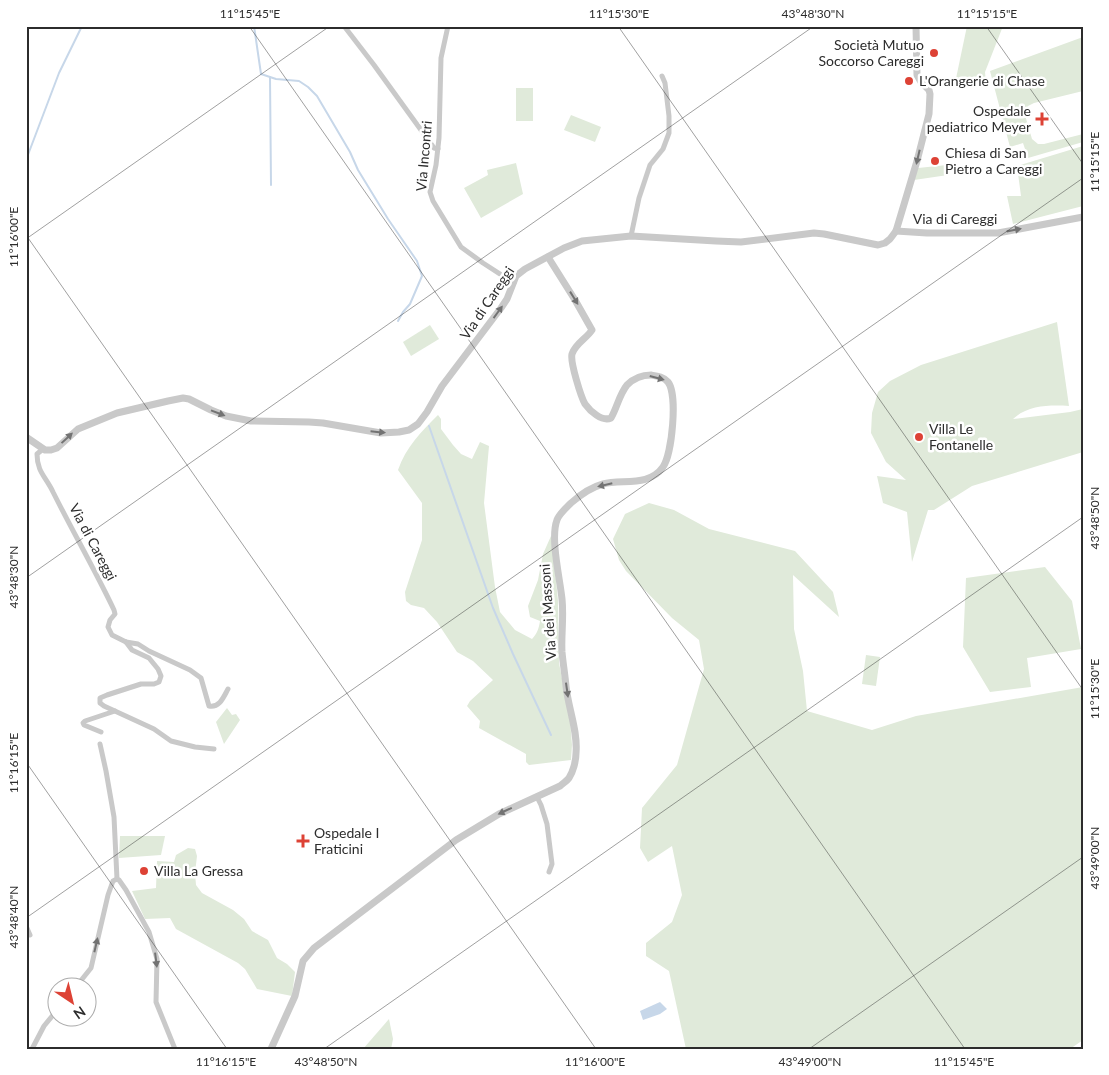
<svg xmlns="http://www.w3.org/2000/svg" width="1109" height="1075" viewBox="0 0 1109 1075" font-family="Lato,sans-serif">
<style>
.green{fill:#e0eada}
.water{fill:#c7d7e9}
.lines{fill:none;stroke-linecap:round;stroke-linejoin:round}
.stream{stroke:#c7d7e9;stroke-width:2}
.minor{stroke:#c9c9c9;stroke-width:5}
.tertiary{stroke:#c9c9c9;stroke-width:7}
.oneway{fill:#737373}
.ticks{fill:none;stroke:#2c2c2c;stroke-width:1;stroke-opacity:0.45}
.poi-dot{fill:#dd4235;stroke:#fff;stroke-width:2}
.labels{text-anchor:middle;stroke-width:5;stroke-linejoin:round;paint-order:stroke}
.poi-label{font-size:14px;fill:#2c2c2c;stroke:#fff;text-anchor:start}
.street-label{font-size:14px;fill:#2c2c2c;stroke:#fff}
.neatline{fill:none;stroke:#2c2c2c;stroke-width:2}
.ticks-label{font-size:12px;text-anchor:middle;fill:#2c2c2c}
</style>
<rect width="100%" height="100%" fill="#fff"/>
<g class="green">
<polygon points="967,26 1003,26 985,72 986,83 954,88"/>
<polygon points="1083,37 1083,91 1034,103 1028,106 1025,115 1032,139 1038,144 1044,144 1083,134 1083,142 1028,158 1023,143 1010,147 990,71"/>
<rect x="516" y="88" width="17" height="33"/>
<polygon points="571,115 601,127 595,142 564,130"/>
<polygon points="1083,146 1083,206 1013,224 1007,196 1021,196 1017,166"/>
<polygon points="516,163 523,194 481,218 464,188 488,175 487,170"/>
<polygon points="947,165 948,175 914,180 918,168"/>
<path d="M1057 322 1069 406C1050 405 1028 405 1013 419L1070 412 1083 409V452L972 486 934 510H928L912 562 907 512 883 503 877 476 906 480 886 462 871 433 872 413 878 392 890 381 921 365Z"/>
<polygon points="430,325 439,339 411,356 403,342"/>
<path d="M438 415 441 419V429L453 445 461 454 472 459 480 442 489 446 484 503 495 587 500 612 515 630 532 639C537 634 539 628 540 621L530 617 528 606 538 580 543 554 551 536 552 537 558 601 559 663 570 720 572 745 571 760 529 765 526 762V754L479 728 480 721 467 706 470 701 493 680 473 661 457 652 437 622 424 608 411 605 406 601 405 592 422 540V503L398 470C406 447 421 432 438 415Z"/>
<polygon points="649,503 674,510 709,529 795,551 833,592 839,617 793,575 794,629 803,671 807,711 872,730 916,716 1083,687 1083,1040 1070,1049 686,1049 669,971 646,956 646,943 672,922 682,895 672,846 648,862 640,848 642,808 677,765 704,669 699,640 672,618 626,571 619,560 613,539 625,514"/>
<polygon points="1045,567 1072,601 1081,649 1027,658 1031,687 990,692 963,647 966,578"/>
<polygon points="866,655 880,657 876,686 862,684"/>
<polygon points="227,708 232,715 236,714 240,720 224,744 216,722"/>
<polygon points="120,836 165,836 161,855 119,858"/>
<polygon points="188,848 195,849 197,856 195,873 196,885 202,893 233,910 244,919 252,931 268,940 277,958 287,964 295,972 292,996 257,989 245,969 238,963 176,929 170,918 145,919 132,891 156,888 157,861 174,862 176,855"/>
<polygon points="389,1019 393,1039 391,1049 363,1049"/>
</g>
<polygon class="water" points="660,1002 667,1009 660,1014 643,1020 640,1011"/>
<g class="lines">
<g class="stream">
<polyline points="254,26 261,74 276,79 299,81 308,87 317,96 350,152 358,170 388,219 417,261 422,276 410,304 403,312 398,321"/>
<polyline points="270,77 271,185"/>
<polyline points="26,160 59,73 82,26"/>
<polyline points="429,426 493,608 513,654 551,735"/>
</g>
<g class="minor">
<polyline points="344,26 374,65 434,148 438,149"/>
<polyline points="448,26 441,58 439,138 436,165 430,192 433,201 461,247 483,263 514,283"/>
<polyline points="631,236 639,198 650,165 663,149 669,133 669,116 665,83 662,76"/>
<path d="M43 449 37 454C37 472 46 477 53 492 73 532 95 570 114 610L115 614 110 620 108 627 112 635 126 642 138 644 149 651 190 670 201 678 209 706C220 708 224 696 228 689"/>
<polyline points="126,642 132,650 149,658 158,669 161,676 159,682 154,684 141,684 107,695 100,698 100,703 104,706 154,729 171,741 195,747 214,749"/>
<polyline points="101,732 84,725 83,723 85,721 115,711"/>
<polyline points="100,744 106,771 114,817 117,879"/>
<polyline points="537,797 541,805 547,824 552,864 549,872"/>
<polyline points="26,926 30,935"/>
<polyline points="75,988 91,968 108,895 113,881 117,879 119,880 126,890 149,932 157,959 156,1002 175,1049"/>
<polyline points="32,1049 44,1026 58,1009"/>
</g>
<g class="tertiary">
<polyline points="896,231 927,233 998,233 1083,217"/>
<polyline points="26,437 45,450 51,450 57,448 78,429 117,413 168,401 183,398 189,399 211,410 226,416 251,421 309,422 323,423 381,433 399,432 409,430 418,424 427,412 442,386 501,308 507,299 516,276 525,269 564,248 582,241 631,236 716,241 741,242 814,233 824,234 878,245 885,243 890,239 896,231 917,161 929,114 930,94 929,90 921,82 917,75 916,26"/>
<path d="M271 1049 295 996 303 961 314 948 456 840 499 814 560 786C563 783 567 781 569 778 573 772 576 761 576 753 578 731 568 707 566 686 565 675 563 663 562 652 561 635 564 617 562 599 560 579 550 538 557 520 559 514 566 508 571 503 580 495 592 487 603 484 623 479 649 487 663 467 672 454 678 395 668 382 664 377 657 376 651 375 641 375 634 378 627 385 619 395 617 408 611 418 602 422 590 411 585 404 581 397 570 362 572 354 575 344 587 338 592 330L575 300 548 257"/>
</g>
</g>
<defs><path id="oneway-solid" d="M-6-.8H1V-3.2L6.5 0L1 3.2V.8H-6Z" transform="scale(1.25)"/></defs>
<g class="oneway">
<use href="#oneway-solid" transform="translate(918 157) rotate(103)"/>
<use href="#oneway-solid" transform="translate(1014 230) rotate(-11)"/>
<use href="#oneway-solid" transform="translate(574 298) rotate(58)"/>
<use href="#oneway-solid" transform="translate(498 312) rotate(-54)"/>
<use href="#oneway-solid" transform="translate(657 378) rotate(15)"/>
<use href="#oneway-solid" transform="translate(218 413) rotate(21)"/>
<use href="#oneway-solid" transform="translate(378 432) rotate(6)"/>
<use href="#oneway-solid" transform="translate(67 438) rotate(-43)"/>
<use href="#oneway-solid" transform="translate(605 485) rotate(167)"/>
<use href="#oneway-solid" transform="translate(567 690) rotate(82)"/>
<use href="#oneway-solid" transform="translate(505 811) rotate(155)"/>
<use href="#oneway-solid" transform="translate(96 945) rotate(-77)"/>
<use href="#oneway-solid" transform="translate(156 960) rotate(83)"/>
</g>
<path class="ticks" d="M249 26 965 1049M618 26 1083 690M986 26 1083 164M26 235 596 1049M26 239 330 26M26 578 814 26M26 762 227 1049M26 918 1083 178M324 1049 1083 517M809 1049 1083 857"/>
<g class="poi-dot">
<circle cx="934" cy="53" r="5"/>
<circle cx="909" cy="81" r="5"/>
<path d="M1039.5 111.5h5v5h5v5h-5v5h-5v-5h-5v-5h5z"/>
<circle cx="935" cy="161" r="5"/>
<circle cx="919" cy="437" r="5"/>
<path d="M300.5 833.5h5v5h5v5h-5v5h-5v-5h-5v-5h5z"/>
<circle cx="144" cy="871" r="5"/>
</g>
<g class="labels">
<g class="poi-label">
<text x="924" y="50" text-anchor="end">Società Mutuo<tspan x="924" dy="16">Soccorso Careggi</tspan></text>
<text x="919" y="86">L'Orangerie di Chase</text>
<text x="1031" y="116" text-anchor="end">Ospedale<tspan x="1031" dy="16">pediatrico Meyer</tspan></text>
<text x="945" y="158">Chiesa di San<tspan x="945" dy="16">Pietro a Careggi</tspan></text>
<text x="929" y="434">Villa Le<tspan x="929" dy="16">Fontanelle</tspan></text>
<text x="314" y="838">Ospedale I<tspan x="314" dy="16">Fraticini</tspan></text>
<text x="154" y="876">Villa La Gressa</text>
</g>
<g class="street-label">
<text transform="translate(424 156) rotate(-85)" y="5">Via Incontri</text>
<text x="955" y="224">Via di Careggi</text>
<text transform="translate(487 303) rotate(-56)" y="5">Via di Careggi</text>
<text transform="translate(93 542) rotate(62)" y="5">Via di Careggi</text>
<text transform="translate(548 612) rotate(-94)" y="5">Via dei Massoni</text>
</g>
</g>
<rect width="1109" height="1075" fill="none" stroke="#ffffff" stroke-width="55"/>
<g transform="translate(72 1002) rotate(145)"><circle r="24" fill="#ffffff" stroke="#ababab"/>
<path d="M0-4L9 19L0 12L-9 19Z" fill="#dd4235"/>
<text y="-8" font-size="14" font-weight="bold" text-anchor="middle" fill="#2c2c2c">N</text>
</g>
<rect x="28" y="28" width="1054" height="1020" class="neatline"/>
<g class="ticks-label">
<text x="250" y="18">11°15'45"E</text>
<text x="619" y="18">11°15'30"E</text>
<text x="813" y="18">43°48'30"N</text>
<text x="987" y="18">11°15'15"E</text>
<text transform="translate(1095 162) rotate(-90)" y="4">11°15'15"E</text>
<text transform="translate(14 237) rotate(-90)" y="4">11°16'00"E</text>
<text transform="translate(1095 518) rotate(-90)" y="4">43°48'50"N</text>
<text transform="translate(14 577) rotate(-90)" y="4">43°48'30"N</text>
<text transform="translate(1095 689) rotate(-90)" y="4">11°15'30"E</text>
<text transform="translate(14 763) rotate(-90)" y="4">11°16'15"E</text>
<text transform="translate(1095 858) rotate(-90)" y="4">43°49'00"N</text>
<text transform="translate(14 917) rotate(-90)" y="4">43°48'40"N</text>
<text x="226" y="1066">11°16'15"E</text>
<text x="326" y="1066">43°48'50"N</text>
<text x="595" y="1066">11°16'00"E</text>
<text x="810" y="1066">43°49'00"N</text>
<text x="964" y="1066">11°15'45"E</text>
</g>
</svg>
